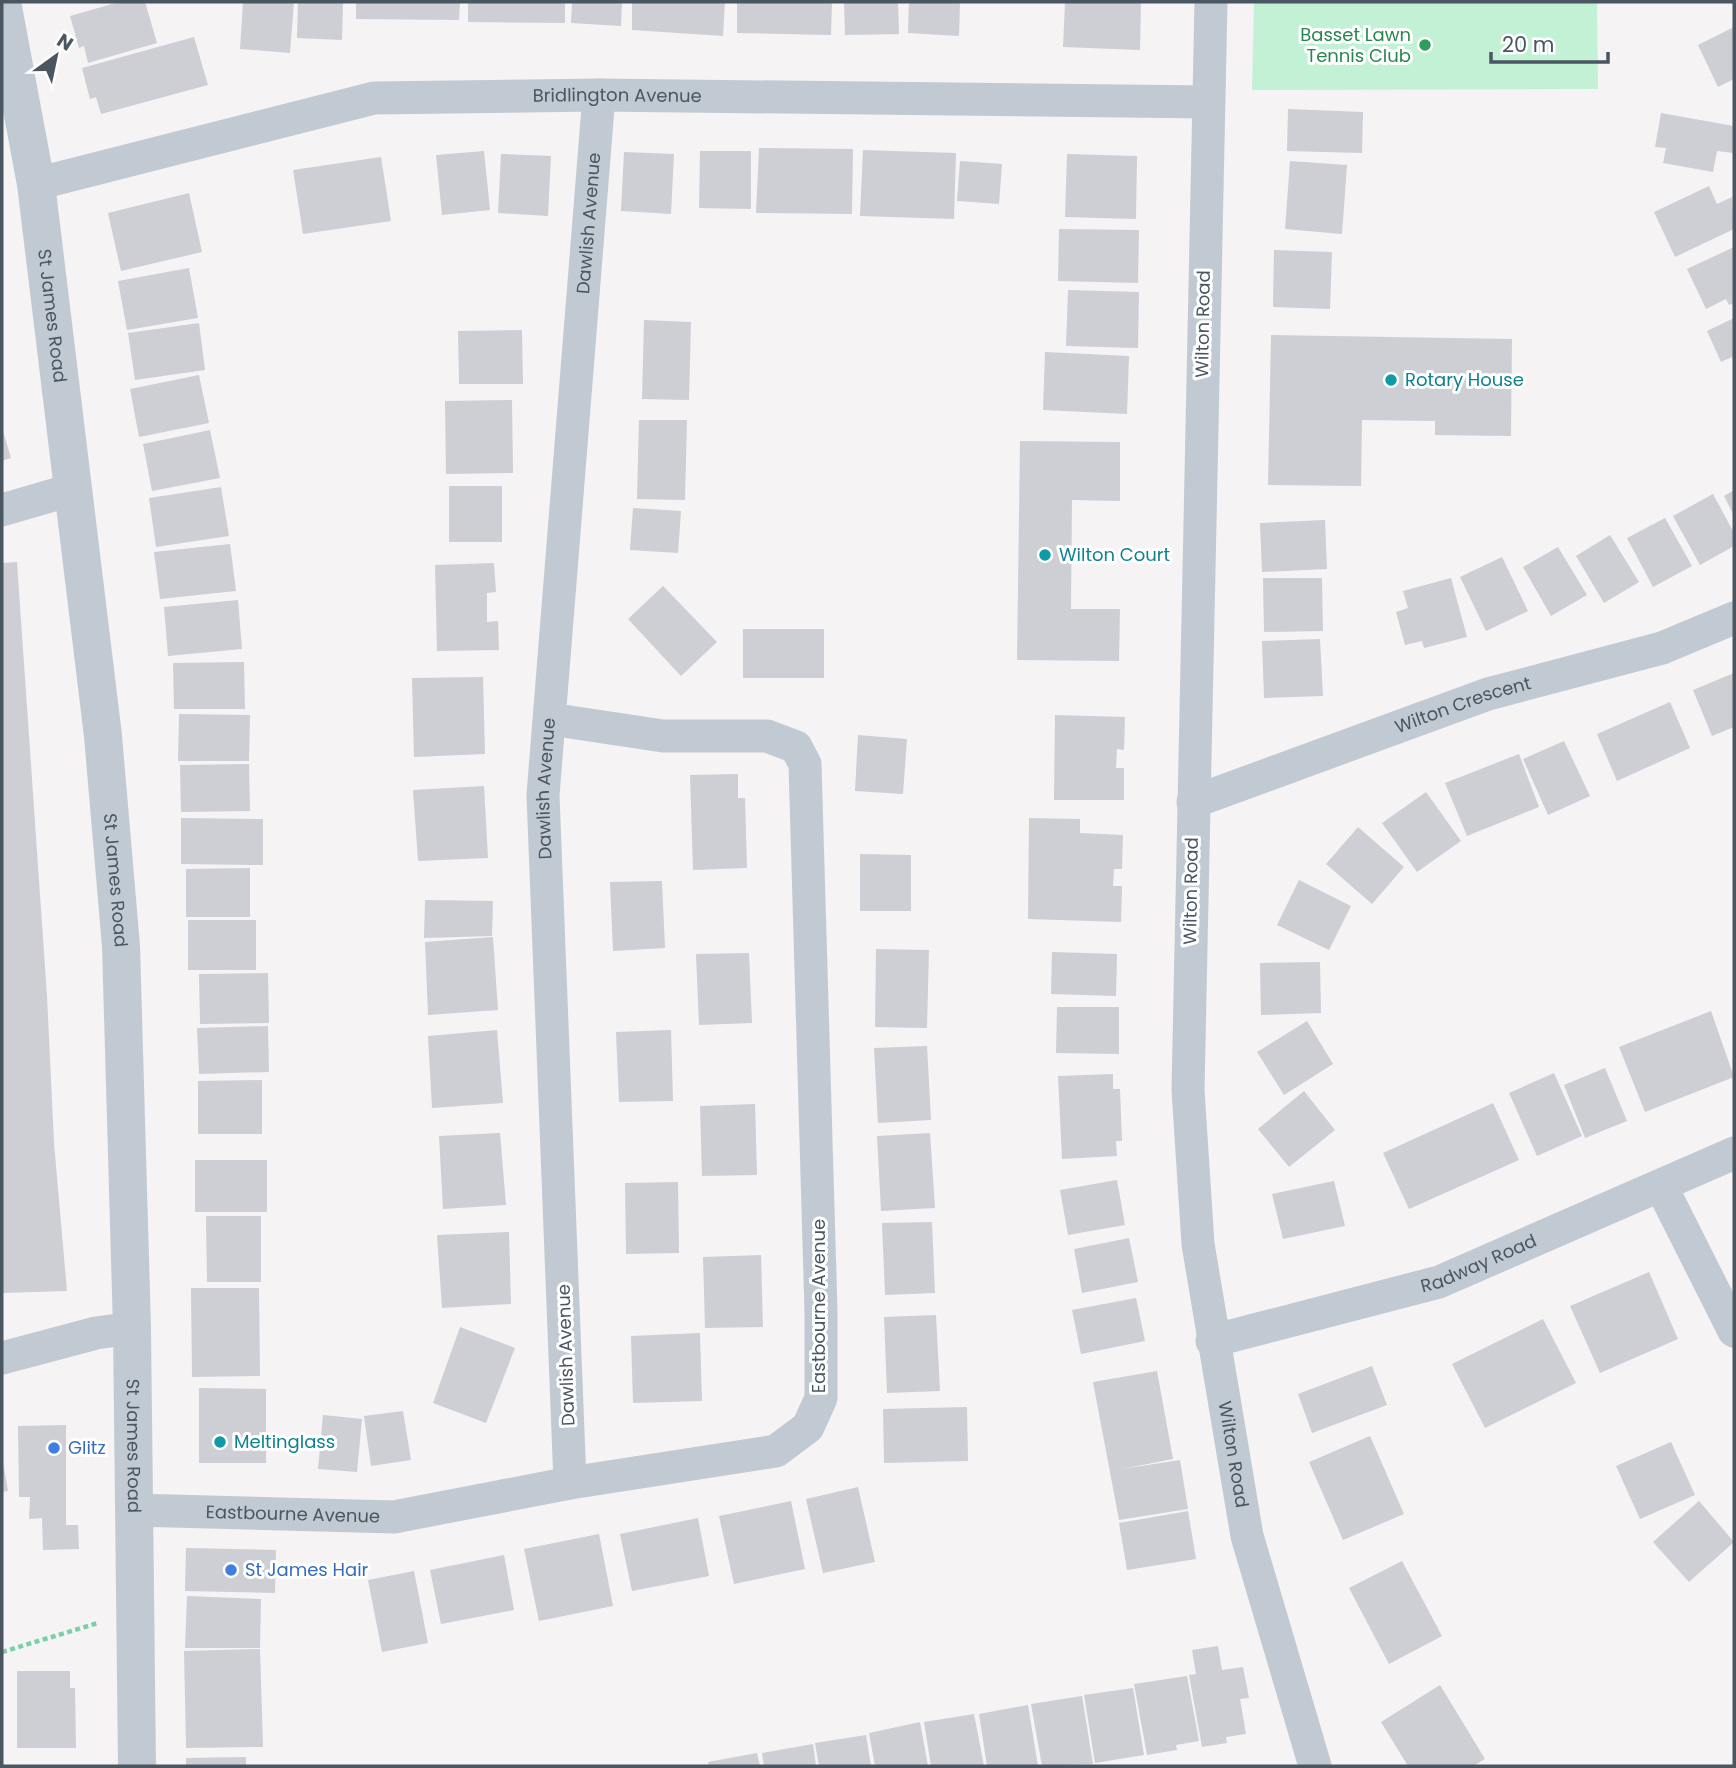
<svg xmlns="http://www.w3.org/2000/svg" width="1736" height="1768" font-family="Poppins,sans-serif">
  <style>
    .pitch { fill: #c3f1d5 }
    .building { fill: #cdcfd5 }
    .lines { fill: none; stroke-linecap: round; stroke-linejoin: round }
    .path { stroke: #7ad0a6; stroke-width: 4.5; stroke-dasharray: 5 3.5; stroke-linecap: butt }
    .minor { stroke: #c1cad2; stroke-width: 33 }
    .tertiary { stroke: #c1cad2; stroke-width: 38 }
    .leisure-dot { fill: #2e9e5b; stroke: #fff; stroke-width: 2.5 }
    .culture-dot { fill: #0f9aa8; stroke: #fff; stroke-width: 2.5 }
    .shop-dot { fill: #3f7fe0; stroke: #fff; stroke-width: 2.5 }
    .labels { text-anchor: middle; stroke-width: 6; stroke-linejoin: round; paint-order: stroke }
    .leisure-label { font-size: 18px; fill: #27864d; stroke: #fff; text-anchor: end }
    .street-label { font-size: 18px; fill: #4a5661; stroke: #fff }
    .culture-label { font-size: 18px; fill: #0d838f; stroke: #fff; text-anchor: start }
    .shop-label { font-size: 18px; fill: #366cbe; stroke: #fff; text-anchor: start }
  </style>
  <rect width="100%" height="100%" fill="#f5f3f3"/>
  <!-- pitch -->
  <polygon class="pitch" points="1254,2 1597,2 1598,89 1252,90"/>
  <!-- building -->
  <g class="building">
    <polygon points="119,2 145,2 157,43 88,63 84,46 79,48 70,16"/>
    <polygon points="243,2 294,2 290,53 240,49"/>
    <polygon points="298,2 343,2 342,40 297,38"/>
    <polygon points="356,2 460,2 459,20 356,19"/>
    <polygon points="468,2 565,2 565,23 468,22"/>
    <polygon points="572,2 622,2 621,26 571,23"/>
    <polygon points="632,2 725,2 723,36 632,30"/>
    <polygon points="737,2 832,2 831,35 737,33"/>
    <polygon points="844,2 898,2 899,34 845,35"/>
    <polygon points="909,2 960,2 959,36 908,33"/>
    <polygon points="1065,2 1141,2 1140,50 1063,47"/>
    <polygon points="1734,27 1734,79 1718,87 1698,45"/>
    <polygon points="194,37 208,85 101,114 96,97 90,99 82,68"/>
    <polygon points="1288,109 1363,112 1362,153 1287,151"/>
    <polygon points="1661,113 1734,126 1733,153 1717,151 1713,172 1663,163 1666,148 1655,147"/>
    <polygon points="759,148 853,149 852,214 756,213"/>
    <polygon points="863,150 956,153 954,219 860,216"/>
    <polygon points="484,151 490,210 442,215 436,155"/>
    <polygon points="700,151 751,151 751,209 699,208"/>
    <polygon points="624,152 674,154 671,214 621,211"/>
    <polygon points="501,154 551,156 548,216 498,213"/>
    <polygon points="1067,154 1137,156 1136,219 1065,217"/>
    <polygon points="381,157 391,221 303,234 293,170"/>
    <polygon points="960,161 1002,164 999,204 957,201"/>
    <polygon points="1290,161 1347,165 1342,234 1285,229"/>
    <polygon points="1709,186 1717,204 1732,197 1734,229 1675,257 1654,212"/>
    <polygon points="189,193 202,252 121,271 108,213"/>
    <polygon points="1059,229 1139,230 1138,283 1058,281"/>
    <polygon points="1734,247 1734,303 1729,305 1726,299 1706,309 1687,269"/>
    <polygon points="1274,250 1332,252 1330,309 1273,307"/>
    <polygon points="189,268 198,318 127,330 118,281"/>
    <polygon points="1068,290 1139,292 1138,348 1066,346"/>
    <polygon points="1734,318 1734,361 1732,357 1721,362 1707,331"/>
    <polygon points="644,320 691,322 689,400 642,399"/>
    <polygon points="199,323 205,370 135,380 128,333"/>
    <polygon points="522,330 523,384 459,384 458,331"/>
    <polygon points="1271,335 1512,339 1511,436 1435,435 1435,421 1362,420 1361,486 1268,485"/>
    <polygon points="1045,352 1129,356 1127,414 1043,410"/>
    <polygon points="199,375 209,423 139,437 130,389"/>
    <polygon points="512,400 513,473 446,474 445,401"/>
    <polygon points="639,420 687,420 685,500 637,499"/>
    <polygon points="2,428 11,458 2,461"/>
    <polygon points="210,430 220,478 152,491 143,444"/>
    <polygon points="1020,441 1120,442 1120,501 1072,500 1071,609 1120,609 1119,661 1017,660"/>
    <rect x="449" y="486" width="53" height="56"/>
    <polygon points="221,487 229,536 156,547 149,498"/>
    <polygon points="1734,490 1734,516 1724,496"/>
    <polygon points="1713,494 1734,533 1734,546 1700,565 1673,516"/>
    <polygon points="633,508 681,511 678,553 630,550"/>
    <polygon points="1665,518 1692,566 1653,587 1627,538"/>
    <polygon points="1325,520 1327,569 1262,572 1260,523"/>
    <polygon points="1610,535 1639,582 1604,603 1576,556"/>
    <polygon points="230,544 236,591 160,599 154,552"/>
    <polygon points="1558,547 1587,595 1551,616 1523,567"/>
    <polygon points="1502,557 1528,611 1486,631 1460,577"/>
    <polygon points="17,562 47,996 54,1143 67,1291 3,1293 2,563"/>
    <polygon points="494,563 496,592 487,593 487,622 498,621 499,650 437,651 435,565"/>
    <polygon points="1263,578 1322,578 1323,631 1264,632"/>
    <polygon points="1451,578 1467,637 1424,648 1422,641 1405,645 1396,612 1408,608 1403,591"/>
    <polygon points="663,586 717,642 681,676 628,619"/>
    <polygon points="238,600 242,649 168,656 164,607"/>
    <rect x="743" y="629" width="81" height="49"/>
    <polygon points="1320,639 1323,696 1264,698 1262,641"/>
    <polygon points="244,662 245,709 174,709 173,663"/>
    <polygon points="1734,673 1734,727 1712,736 1693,690"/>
    <polygon points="483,677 485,754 414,757 412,678"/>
    <polygon points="1670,702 1690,748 1617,781 1597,734"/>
    <polygon points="179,714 250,715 249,761 178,761"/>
    <polygon points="1055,715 1125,717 1124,750 1117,749 1116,768 1124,768 1124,800 1054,800"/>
    <polygon points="858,735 907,739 903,794 855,791"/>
    <polygon points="1564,741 1590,796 1548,815 1523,759"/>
    <polygon points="1519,754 1539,807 1467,836 1445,783"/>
    <polygon points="249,764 250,811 181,812 180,765"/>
    <polygon points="738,774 738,798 745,798 747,868 693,870 690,775"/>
    <polygon points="484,786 488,858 418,861 413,790"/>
    <polygon points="1426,792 1461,841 1417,872 1382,823"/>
    <polygon points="181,818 263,819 263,865 181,864"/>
    <polygon points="1029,818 1080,819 1080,833 1123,835 1122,869 1114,869 1113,886 1122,886 1121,922 1028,919"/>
    <polygon points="1358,827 1404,867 1372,904 1326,864"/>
    <polygon points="860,854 911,855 911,911 860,911"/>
    <polygon points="250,868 250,917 186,917 186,869"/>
    <polygon points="1299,880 1351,906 1329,950 1277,925"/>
    <polygon points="662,881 665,948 613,951 610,882"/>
    <polygon points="425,900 493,901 492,936 424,938"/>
    <rect x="188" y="920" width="68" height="50"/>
    <polygon points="493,937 498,1010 428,1015 425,942"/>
    <polygon points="876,949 929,950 927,1028 875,1027"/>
    <polygon points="1052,952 1117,954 1116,996 1051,994"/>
    <polygon points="749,953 752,1023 699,1025 696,954"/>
    <polygon points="1320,962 1321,1013 1261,1015 1260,963"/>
    <polygon points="268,973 269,1023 200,1024 199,974"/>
    <polygon points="1057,1007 1119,1007 1119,1054 1056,1053"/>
    <polygon points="1711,1011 1734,1077 1645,1112 1619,1047"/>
    <polygon points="1307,1021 1333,1064 1284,1095 1257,1052"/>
    <polygon points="268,1026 269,1072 199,1074 197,1028"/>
    <polygon points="497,1030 503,1103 432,1108 428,1036"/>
    <polygon points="671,1030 673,1101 619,1102 616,1032"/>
    <polygon points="927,1046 931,1120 878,1123 874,1048"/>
    <polygon points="1605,1068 1627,1121 1585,1138 1564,1085"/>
    <polygon points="1554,1073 1582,1136 1537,1156 1509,1093"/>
    <polygon points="1113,1074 1113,1089 1120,1089 1122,1141 1116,1141 1117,1156 1062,1159 1058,1076"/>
    <polygon points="262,1080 262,1134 198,1134 198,1081"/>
    <polygon points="1304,1091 1335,1130 1289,1167 1258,1129"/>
    <polygon points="1493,1103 1519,1160 1409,1209 1383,1153"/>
    <polygon points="755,1104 757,1175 702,1176 700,1106"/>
    <polygon points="500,1133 506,1205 443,1209 439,1136"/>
    <polygon points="930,1133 935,1208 881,1211 877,1136"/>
    <rect x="195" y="1160" width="72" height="52"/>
    <polygon points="1117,1180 1125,1225 1068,1235 1060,1190"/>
    <polygon points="1334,1181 1345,1226 1283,1239 1272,1194"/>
    <polygon points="678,1182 679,1253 626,1254 625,1183"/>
    <polygon points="206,1216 261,1216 261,1282 207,1282"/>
    <polygon points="932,1222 935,1293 885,1295 882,1223"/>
    <polygon points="509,1232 511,1304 442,1308 437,1235"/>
    <polygon points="1129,1238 1138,1282 1082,1293 1074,1249"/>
    <polygon points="761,1255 763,1327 705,1328 703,1257"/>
    <polygon points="1649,1272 1678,1339 1600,1373 1570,1306"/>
    <polygon points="191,1288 259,1288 260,1376 192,1377"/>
    <polygon points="1136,1298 1145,1341 1081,1354 1072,1310"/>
    <polygon points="936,1315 940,1391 887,1393 884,1317"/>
    <polygon points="1543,1319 1576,1383 1485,1428 1452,1364"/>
    <polygon points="460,1327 515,1348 486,1423 433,1403"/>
    <polygon points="700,1333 702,1401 633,1403 631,1336"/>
    <polygon points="1372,1366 1387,1405 1312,1433 1298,1394"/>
    <polygon points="1157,1371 1173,1459 1122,1469 1180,1460 1188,1509 1119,1520 1093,1382"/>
    <polygon points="199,1388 266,1389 266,1463 199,1463"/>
    <polygon points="967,1407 968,1461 884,1463 883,1409"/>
    <polygon points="403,1411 411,1460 371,1466 364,1416"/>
    <polygon points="323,1415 362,1419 357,1472 318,1469"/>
    <polygon points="66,1425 66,1525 78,1525 79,1549 43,1550 42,1518 29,1519 30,1497 19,1497 18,1426"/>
    <polygon points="1370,1436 1404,1514 1343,1540 1309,1462"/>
    <polygon points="1671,1442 1695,1495 1640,1519 1616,1466"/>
    <polygon points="2,1456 8,1491 2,1492"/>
    <polygon points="858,1487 875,1562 823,1573 806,1499"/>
    <polygon points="791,1501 805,1569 734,1584 719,1516"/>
    <polygon points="1699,1501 1734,1542 1689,1582 1653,1542"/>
    <polygon points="1188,1511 1196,1559 1127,1570 1119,1523"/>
    <polygon points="698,1518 709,1576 632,1591 620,1534"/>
    <polygon points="599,1534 613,1606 539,1621 524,1549"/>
    <polygon points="186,1548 276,1550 275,1593 185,1591"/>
    <polygon points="504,1555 514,1610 441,1624 430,1570"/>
    <polygon points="1402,1561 1442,1636 1389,1664 1349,1588"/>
    <polygon points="414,1571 428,1643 382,1652 368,1580"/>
    <polygon points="187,1596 261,1599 260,1648 185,1648"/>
    <polygon points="1218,1646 1222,1670 1243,1667 1249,1698 1240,1699 1246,1734 1226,1737 1227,1743 1202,1747 1189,1675 1196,1674 1192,1650"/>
    <polygon points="260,1649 263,1747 186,1748 184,1651"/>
    <polygon points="17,1671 70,1671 70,1688 75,1688 76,1748 17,1748"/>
    <polygon points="1187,1676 1199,1741 1176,1745 1177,1750 1147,1755 1134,1684"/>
    <polygon points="1440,1685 1485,1759 1473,1766 1408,1766 1381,1722"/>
    <polygon points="1133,1688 1144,1755 1095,1763 1084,1695"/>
    <polygon points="1082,1696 1093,1764 1042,1766 1031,1704"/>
    <polygon points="1028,1705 1038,1766 987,1766 979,1714"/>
    <polygon points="974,1714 984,1766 931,1766 924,1722"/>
    <polygon points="920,1722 928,1766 875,1766 869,1733"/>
    <polygon points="866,1735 871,1766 819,1766 815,1743"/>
    <polygon points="813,1744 816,1766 764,1766 762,1753"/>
    <polygon points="757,1753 760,1766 709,1766 708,1762"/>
    <polygon points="246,1757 246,1766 186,1766 186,1758"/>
  </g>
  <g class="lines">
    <!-- path -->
    <polyline class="path" points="2,1652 98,1623"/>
    <!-- minor -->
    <g class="minor">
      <path id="s1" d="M1211,2L1188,1090L1198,1244L1247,1536L1315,1766"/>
      <path id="s2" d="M36,184L374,98L599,95L1208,102"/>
      <polyline points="2,510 74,489"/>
      <path id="s3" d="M1193,802L1488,694L1662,648L1734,618"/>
      <polyline points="1661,1186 1734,1331"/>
      <path id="s4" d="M1212,1341L1439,1282L1734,1153"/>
      <polyline points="2,1358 96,1333 132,1328"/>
      <path id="s5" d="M570,1483L543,795L599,95"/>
      <path id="s6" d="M134,1510L394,1517L570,1483L776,1451L808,1427L821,1398V1311L805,764L796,747L767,736H663L550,719"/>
    </g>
    <!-- tertiary -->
    <path class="tertiary" id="s7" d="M2,2L36,184L103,736L121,946L132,1328L137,1766"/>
  </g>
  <!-- markers -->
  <circle class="leisure-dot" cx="1425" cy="45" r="7"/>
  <g class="culture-dot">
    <circle cx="1391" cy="380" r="7"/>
    <circle cx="1045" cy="555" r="7"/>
    <circle cx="220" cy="1442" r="7"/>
  </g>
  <g class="shop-dot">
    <circle cx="54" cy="1448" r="7"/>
    <circle cx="231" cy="1570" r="7"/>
  </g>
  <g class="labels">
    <!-- leisure labels -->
    <g class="leisure-label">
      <text x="1411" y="41">Basset Lawn<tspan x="1411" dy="21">Tennis Club</tspan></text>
    </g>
    <!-- street labels -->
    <g class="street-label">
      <text dy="6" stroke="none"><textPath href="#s2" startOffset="592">Bridlington Avenue</textPath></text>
      <text dy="6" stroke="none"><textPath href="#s5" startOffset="1262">Dawlish Avenue</textPath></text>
      <text dy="6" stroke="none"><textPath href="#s7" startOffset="318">St James Road</textPath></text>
      <text transform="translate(1203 324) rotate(-89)" y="6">Wilton Road</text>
      <text dy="6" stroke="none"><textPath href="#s3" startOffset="287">Wilton Crescent</textPath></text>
      <text dy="6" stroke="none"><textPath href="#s5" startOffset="695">Dawlish Avenue</textPath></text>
      <text dy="6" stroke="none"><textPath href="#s7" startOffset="886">St James Road</textPath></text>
      <text transform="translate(1191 891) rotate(-89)" y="6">Wilton Road</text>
      <text dy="6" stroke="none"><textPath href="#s4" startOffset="278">Radway Road</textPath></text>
      <text transform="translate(819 1306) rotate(-90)" y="6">Eastbourne Avenue</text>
      <text transform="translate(566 1355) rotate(-92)" y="6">Dawlish Avenue</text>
      <text dy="6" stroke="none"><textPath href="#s7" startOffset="1452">St James Road</textPath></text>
      <text dy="6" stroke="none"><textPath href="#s1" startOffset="1456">Wilton Road</textPath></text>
      <text dy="6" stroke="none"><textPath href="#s6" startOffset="159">Eastbourne Avenue</textPath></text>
    </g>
    <!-- culture labels -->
    <g class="culture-label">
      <text x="1405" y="386">Rotary House</text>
      <text x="1059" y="561">Wilton Court</text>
      <text x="234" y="1448">Meltinglass</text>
    </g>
    <!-- shop labels -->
    <g class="shop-label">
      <text x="68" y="1454">Glitz</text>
      <text x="245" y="1576">St James Hair</text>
    </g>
  </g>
  <!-- border -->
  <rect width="1736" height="1768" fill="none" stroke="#4a5661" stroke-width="7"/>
  <!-- north arrow -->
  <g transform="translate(56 56) rotate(33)" stroke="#ffffff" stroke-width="5" paint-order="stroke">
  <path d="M0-5L12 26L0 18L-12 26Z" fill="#4a5661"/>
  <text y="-10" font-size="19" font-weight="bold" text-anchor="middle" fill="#4a5661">N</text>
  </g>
  <!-- scale -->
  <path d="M1491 52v10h117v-10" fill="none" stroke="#4a5661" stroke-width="3.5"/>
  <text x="1502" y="52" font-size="21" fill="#4a5661" stroke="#ffffff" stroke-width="5" paint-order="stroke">20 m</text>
</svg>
